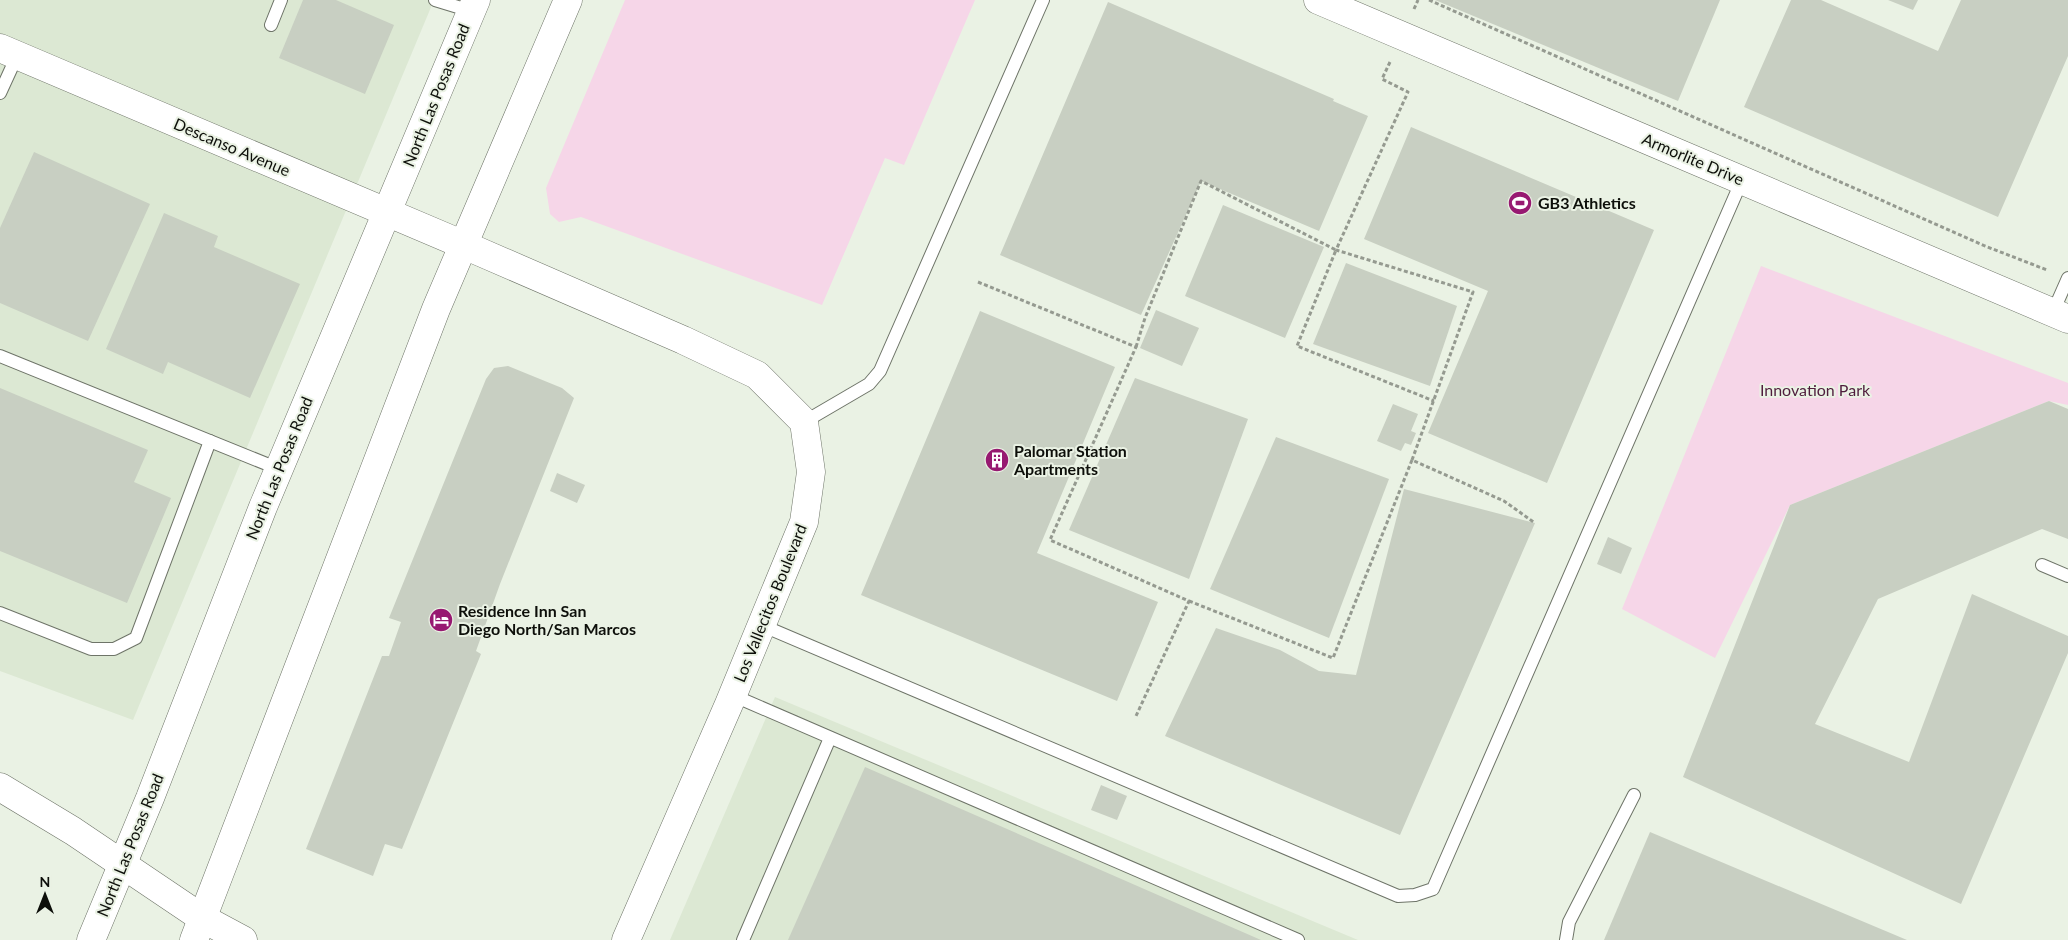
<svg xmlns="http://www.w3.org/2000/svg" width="2068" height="940" font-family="Lato,sans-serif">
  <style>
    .built { fill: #dce8d3 }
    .green { fill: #f6d6e8 }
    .building { fill: #c8cfc2 }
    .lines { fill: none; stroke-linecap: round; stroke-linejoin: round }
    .service-casing { stroke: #6e7468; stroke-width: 14 }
    .tertiary-casing { stroke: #6e7468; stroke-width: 29 }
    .secondary-casing { stroke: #6e7468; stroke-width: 29 }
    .motorway-casing { stroke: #6e7468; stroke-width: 29 }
    .path { stroke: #959a90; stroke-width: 3; stroke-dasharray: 4 2.5; stroke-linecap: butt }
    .service { stroke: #fff; stroke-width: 12 }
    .tertiary { stroke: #fff; stroke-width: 28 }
    .secondary { stroke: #fff; stroke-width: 28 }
    .motorway { stroke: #fff; stroke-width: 28 }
    .labels { text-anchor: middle; stroke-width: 4; stroke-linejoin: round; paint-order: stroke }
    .street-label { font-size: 16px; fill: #0d0f0a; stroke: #eaf2e4 }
    .poi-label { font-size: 16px; font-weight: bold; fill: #0d0f0a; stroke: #eaf2e4; text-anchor: start }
    .park-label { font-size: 16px; fill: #4f1d3d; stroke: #eaf2e4 }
  </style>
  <rect width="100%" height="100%" fill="#eaf2e4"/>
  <!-- built -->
  <g class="built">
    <polygon points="0,0 434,0 133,720 0,671"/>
    <polygon points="775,697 1358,940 670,940"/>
  </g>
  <!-- green -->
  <g class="green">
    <polygon points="625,0 975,0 904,165 885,158 822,305 581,217 559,222 550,214 546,188"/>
    <polygon points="1761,266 2068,383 2068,405 2049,401 1790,505 1715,658 1622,609"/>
  </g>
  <!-- building -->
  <g class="building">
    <polygon points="303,0 336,0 394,25 365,94 279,58"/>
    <polygon points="1435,0 1720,0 1678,101"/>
    <polygon points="1791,0 1821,0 1938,51 1961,0 2068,0 2068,56 1998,217 1744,107"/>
    <polygon points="1888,0 1918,0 1913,10"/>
    <polygon points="1108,2 1334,99 1333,101 1368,116 1319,231 1201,181 1141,315 1000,255"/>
    <polygon points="1411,127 1654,230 1547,483 1428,433 1488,291 1364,239"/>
    <polygon points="34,152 150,204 88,341 0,303 0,228"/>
    <polygon points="1223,205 1324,247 1285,338 1185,296"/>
    <polygon points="164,213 218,236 214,247 300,284 250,398 168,362 163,374 106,349"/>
    <polygon points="1346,263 1457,306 1430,386 1313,344"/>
    <polygon points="1156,310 1199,328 1182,366 1140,348"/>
    <polygon points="980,311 1115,367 1037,553 1158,602 1117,701 861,595"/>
    <polygon points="508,366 562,388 574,398 500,584 476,651 481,654 402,849 385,844 373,876 306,849 382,656 389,656 401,622 389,618 486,379 494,368"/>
    <polygon points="1135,378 1248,419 1189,579 1069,530"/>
    <polygon points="0,388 148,450 134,482 171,498 127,603 0,551"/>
    <polygon points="2049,401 2068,409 2068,539 2042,529 1878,599 1815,724 1909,762 1972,594 2068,636 2068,653 1961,904 1683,777 1790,505"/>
    <polygon points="1393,404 1418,414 1411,431 1416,433 1411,445 1405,443 1401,451 1377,441"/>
    <polygon points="1276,437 1389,479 1329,638 1210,589"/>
    <polygon points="557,473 585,485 577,503 550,491"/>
    <polygon points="1404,489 1535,523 1400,835 1165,736 1216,628 1280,650 1319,671 1356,675"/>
    <polygon points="1608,537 1632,548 1621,574 1597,564"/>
    <polygon points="865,767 1261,940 788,940"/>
    <polygon points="1101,785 1127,796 1117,820 1091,810"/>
    <polygon points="1650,832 1907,940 1604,940"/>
  </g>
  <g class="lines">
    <!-- service casing -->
    <g class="service-casing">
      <g id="service">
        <polyline points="435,0 471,11"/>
        <polyline points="271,25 281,0"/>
        <polyline points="0,93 17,56"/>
        <polyline points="2053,312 2068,278"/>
        <polyline points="0,356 279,469"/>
        <polyline points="804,422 869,384 880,371 1043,0"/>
        <polyline points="2042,565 2068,576"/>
        <polyline points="0,613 91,649 114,649 136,638 210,441"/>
        <polyline points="761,625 1398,896 1415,895 1433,889 1742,180"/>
        <polyline points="732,695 1298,940"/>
        <polyline points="743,940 830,738"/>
        <polyline points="1566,940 1569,922 1634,795"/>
      </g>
    </g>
    <!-- tertiary casing -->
    <g class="tertiary-casing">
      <g id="tertiary">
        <polyline points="1318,0 2068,319"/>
        <polyline points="0,48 464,245 683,340 757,375 804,422 811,472 804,522 729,704 626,940"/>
      </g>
    </g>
    <!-- secondary casing -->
    <g class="secondary-casing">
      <g id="secondary">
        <polyline points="91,940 150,798 263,507 476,0"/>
        <polyline points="194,940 436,309 568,0"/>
      </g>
    </g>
    <!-- motorway casing -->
    <g class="motorway-casing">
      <polyline id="motorway" points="0,787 73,831 202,918 243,940"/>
    </g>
    <!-- path -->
    <g class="path">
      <polyline points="1429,0 1985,246 2047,270"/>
      <polyline points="1414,9 1418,0"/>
      <polyline points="1390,62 1382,79 1408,92 1336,250 1473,292 1412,460"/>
      <polyline points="978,282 1136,347 1050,540 1189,601 1136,716"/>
      <polyline points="1136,347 1145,318 1201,181 1336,250 1297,346 1434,401"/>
      <polyline points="1189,601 1333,658 1412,460 1504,501 1535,523"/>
    </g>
    <!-- service -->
    <use href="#service" class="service"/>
    <!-- tertiary -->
    <use href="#tertiary" class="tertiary"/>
    <!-- secondary -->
    <use href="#secondary" class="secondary"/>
    <!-- motorway -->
    <use href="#motorway" class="motorway"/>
  </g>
  <!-- icons -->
  <defs>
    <g id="stadium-disc" transform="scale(1.25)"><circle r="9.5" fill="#971971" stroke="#eaf2e4"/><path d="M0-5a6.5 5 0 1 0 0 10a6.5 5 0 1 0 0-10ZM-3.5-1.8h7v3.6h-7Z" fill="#fff"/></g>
    <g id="building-disc" transform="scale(1.25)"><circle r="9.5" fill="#971971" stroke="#eaf2e4"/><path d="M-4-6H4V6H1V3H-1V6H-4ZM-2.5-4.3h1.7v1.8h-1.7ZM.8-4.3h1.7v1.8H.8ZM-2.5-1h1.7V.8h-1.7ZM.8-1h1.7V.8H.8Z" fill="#fff"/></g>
    <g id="hotel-disc" transform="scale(1.25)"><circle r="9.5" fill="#971971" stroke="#eaf2e4"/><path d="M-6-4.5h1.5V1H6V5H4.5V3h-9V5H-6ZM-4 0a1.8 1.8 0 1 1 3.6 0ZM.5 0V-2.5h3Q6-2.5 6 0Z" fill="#fff"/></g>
  </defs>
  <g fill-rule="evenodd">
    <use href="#stadium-disc" x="1520" y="203"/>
    <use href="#building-disc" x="997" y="460"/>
    <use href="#hotel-disc" x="441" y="620"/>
  </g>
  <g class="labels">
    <!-- street labels -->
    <g class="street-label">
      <text transform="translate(436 95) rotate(-68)" y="6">North Las Posas Road</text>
      <text transform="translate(232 147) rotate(23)" y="6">Descanso Avenue</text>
      <text transform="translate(1693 159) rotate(23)" y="6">Armorlite Drive</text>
      <text transform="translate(279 468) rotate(-68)" y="6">North Las Posas Road</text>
      <text transform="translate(770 603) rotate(-68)" y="6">Los Vallecitos Boulevard</text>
      <text transform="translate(130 845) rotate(-68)" y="6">North Las Posas Road</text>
    </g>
    <!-- poi labels -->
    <g class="poi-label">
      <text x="1538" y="209">GB3 Athletics</text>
      <text x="1014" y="457">Palomar Station<tspan x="1014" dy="18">Apartments</tspan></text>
      <text x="458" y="617">Residence Inn San<tspan x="458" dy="18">Diego North/San Marcos</tspan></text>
    </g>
    <!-- park labels -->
    <g class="park-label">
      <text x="1815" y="396">Innovation Park</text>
    </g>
  </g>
  <!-- north arrow -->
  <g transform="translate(45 895)" stroke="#eaf2e4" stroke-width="4" paint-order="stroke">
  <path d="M0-4L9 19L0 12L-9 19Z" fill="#0d0f0a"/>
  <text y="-8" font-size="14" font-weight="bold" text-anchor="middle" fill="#0d0f0a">N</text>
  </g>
</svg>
